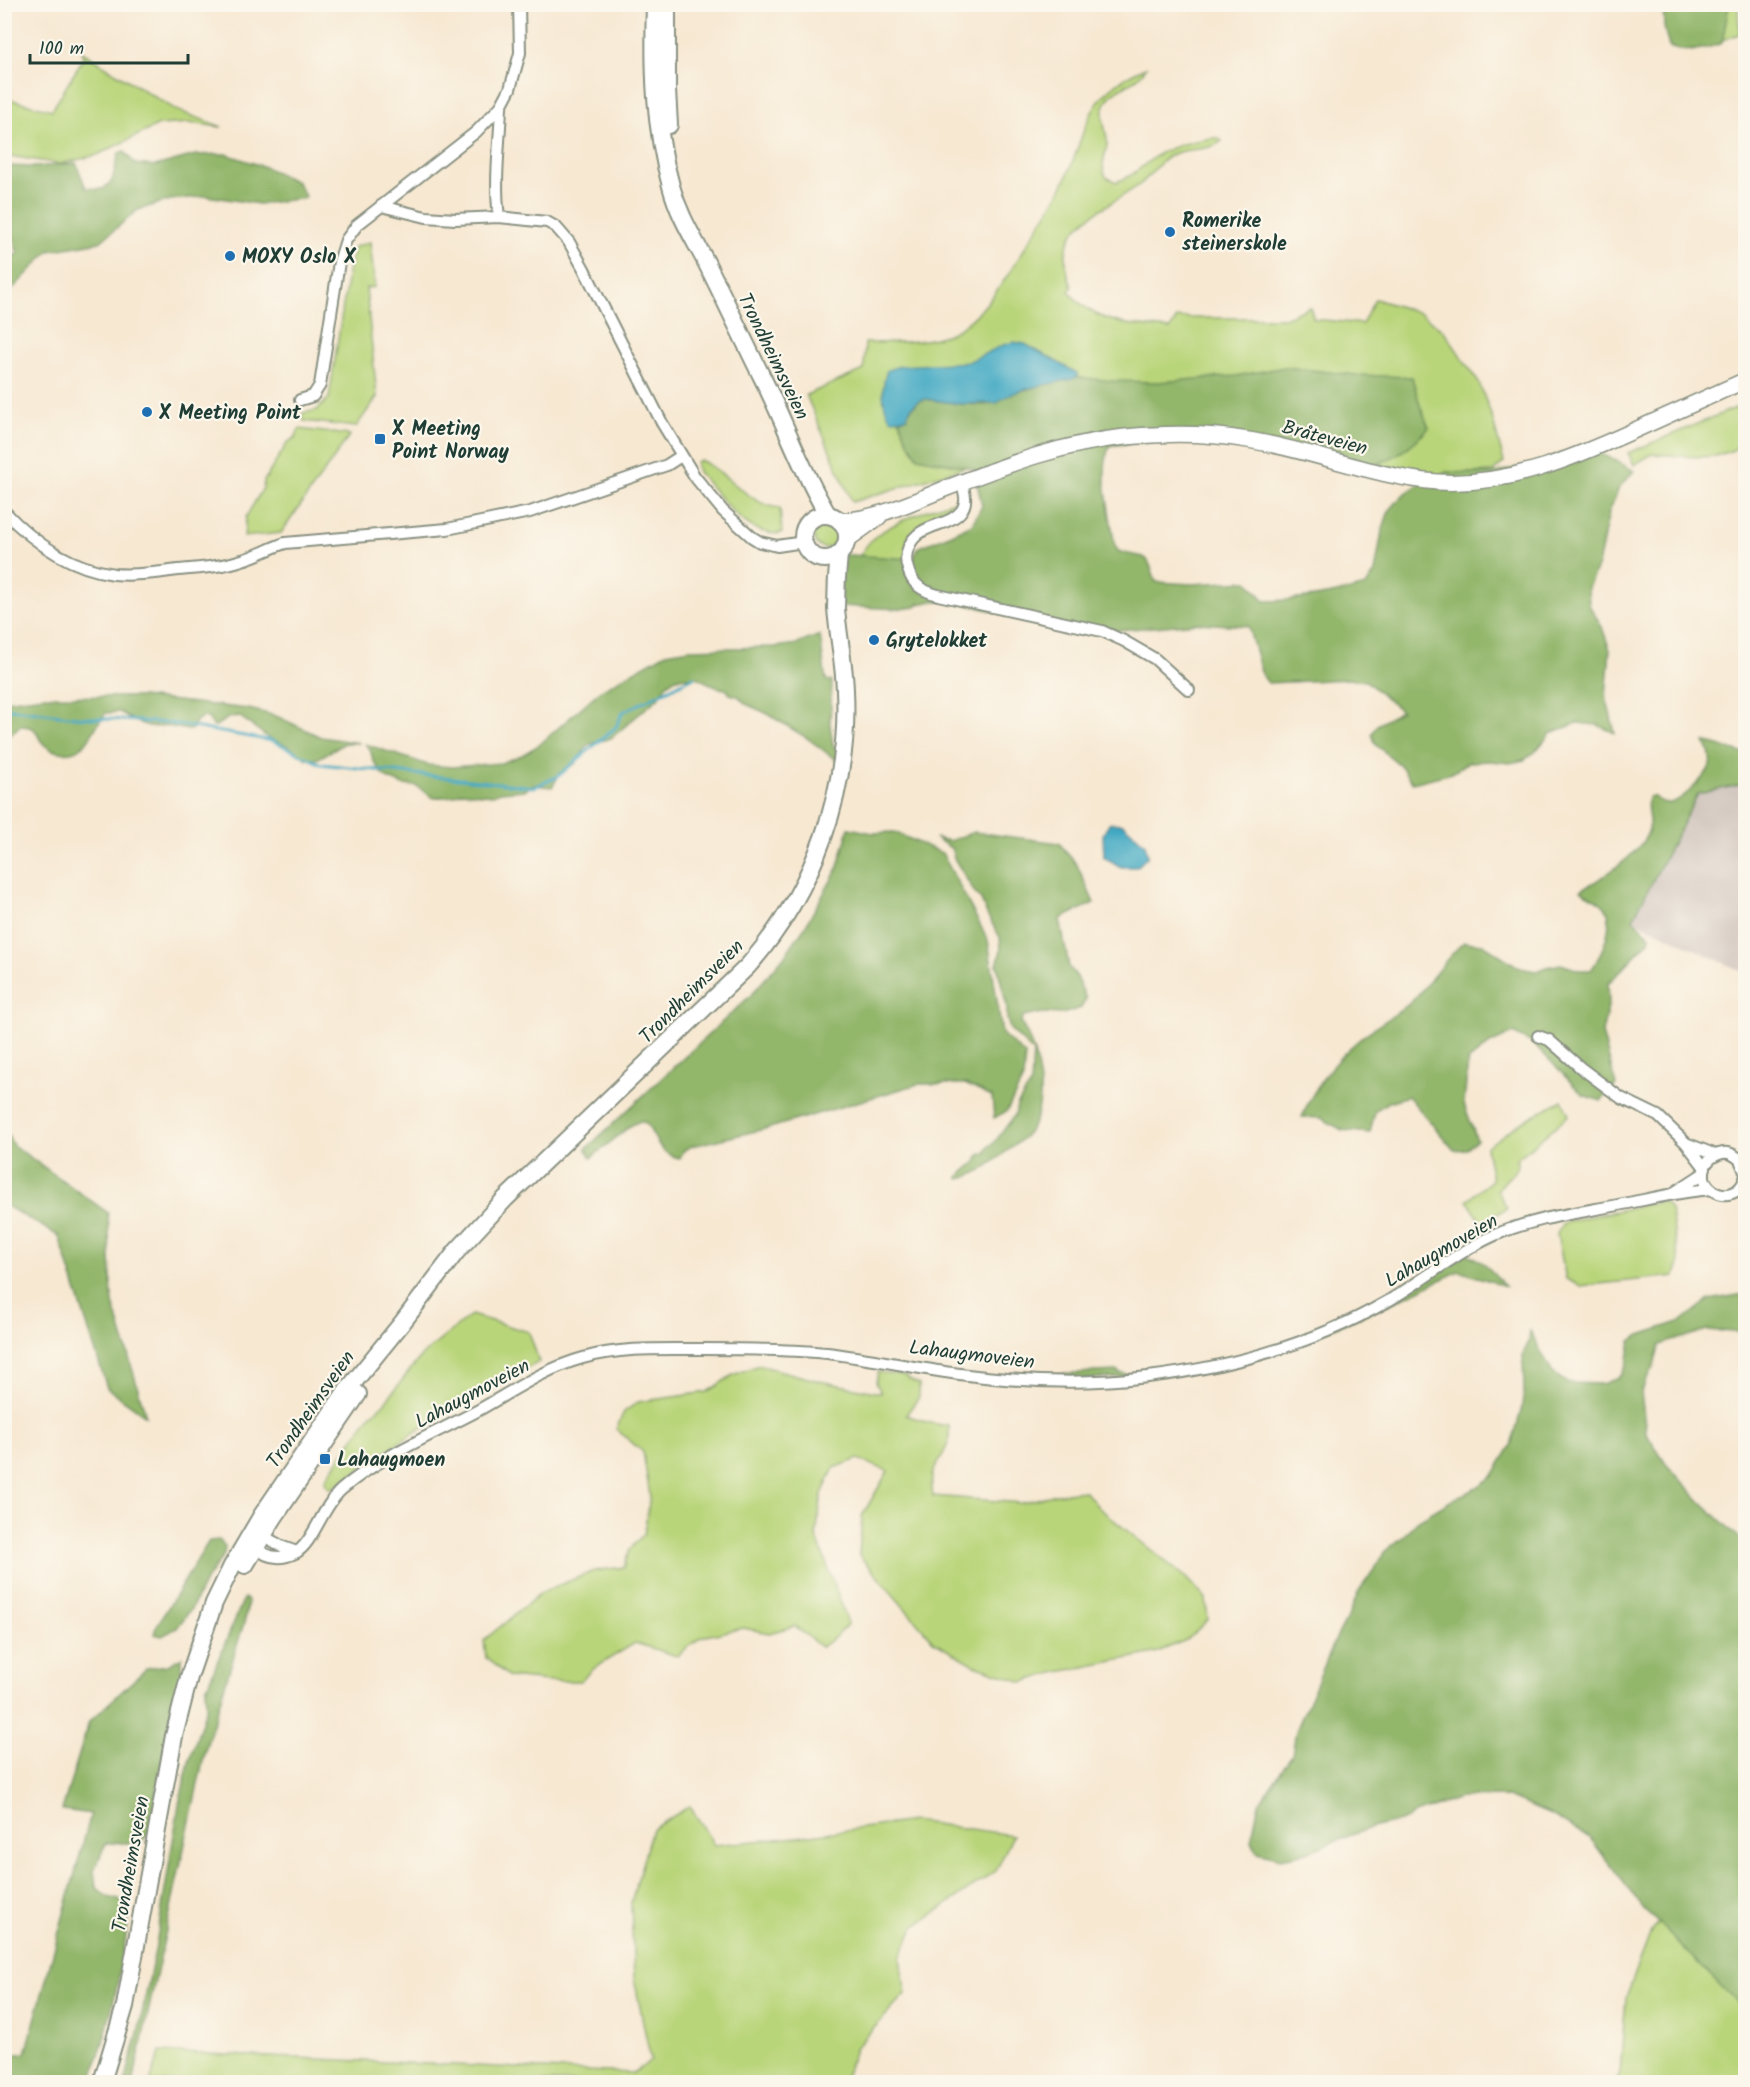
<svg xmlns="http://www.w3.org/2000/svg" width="1750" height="2087" font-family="Kalam,sans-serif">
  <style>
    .industrial { fill: #cec1ba }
    .green { fill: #b9d57a; stroke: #6c8957; stroke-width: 1.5 }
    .forest { fill: #92b66a; stroke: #587a4f; stroke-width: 1.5 }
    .water { fill: #43a9c3; stroke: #31737c; stroke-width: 1.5 }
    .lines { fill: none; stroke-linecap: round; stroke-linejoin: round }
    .stream { stroke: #43a9c3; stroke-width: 3 }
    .street-casing { stroke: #8b9283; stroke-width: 14 }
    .secondary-casing { stroke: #8b9283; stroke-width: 18 }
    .primary-casing { stroke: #8b9283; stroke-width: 20 }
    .street { stroke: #fff; stroke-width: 10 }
    .secondary { stroke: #fff; stroke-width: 15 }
    .primary { stroke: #fff; stroke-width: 16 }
    .poi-dot { fill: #1f6fb2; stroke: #fbf7ec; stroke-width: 2 }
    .labels { text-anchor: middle; stroke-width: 4.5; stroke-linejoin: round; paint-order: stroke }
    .poi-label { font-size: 20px; font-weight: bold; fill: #1f3d34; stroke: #fbf7ec; text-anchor: start }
    .street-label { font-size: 20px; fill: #1f3d34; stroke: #fbf7ec }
  </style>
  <rect width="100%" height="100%" fill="#fbf7ec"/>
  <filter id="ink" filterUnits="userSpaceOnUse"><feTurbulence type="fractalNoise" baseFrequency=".0167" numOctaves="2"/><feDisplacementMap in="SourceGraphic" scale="12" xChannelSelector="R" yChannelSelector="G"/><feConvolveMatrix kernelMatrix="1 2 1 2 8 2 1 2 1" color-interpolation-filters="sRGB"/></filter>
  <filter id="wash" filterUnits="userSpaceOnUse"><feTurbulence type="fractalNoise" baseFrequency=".008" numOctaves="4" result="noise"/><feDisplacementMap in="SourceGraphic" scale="24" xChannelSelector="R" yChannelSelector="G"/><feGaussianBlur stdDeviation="1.35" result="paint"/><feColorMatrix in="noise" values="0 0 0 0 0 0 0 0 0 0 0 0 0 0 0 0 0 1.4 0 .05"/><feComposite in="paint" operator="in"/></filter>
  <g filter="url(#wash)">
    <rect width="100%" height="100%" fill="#f7e8d2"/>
    <!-- industrial -->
    <polygon class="industrial" points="1745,784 1745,973 1633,920 1698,794"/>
    <!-- green -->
    <g class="green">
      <polygon points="1661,5 1738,5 1739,34 1692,51"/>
      <polygon points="82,52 176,110 222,127 189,123 159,125 97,155 60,164 16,157 5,158 4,98 52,110 83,59"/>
      <path d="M1146,67C1135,89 1106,85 1103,113C1102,123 1108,135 1107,145C1105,157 1100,166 1106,177L1116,182C1132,177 1140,168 1153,158C1169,146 1192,141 1212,138H1218L1222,141C1209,152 1188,147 1173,154C1158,161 1152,176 1139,185C1100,214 1047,225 1072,287L1069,292C1097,325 1130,325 1170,329L1177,318H1284L1310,307L1314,319L1362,324L1375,299L1420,313L1444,331L1479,383L1492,417L1504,462L1493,472L1434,475L1356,460L1250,431L995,458L852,502L806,395L864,370L865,343C893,342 925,344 951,333C986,318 1017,260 1037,228C1045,215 1054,203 1061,189C1089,134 1079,96 1146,67Z"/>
      <polygon points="370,242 375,287 366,288 377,397 356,427 304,421 302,413 317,410 329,398 349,267 354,247"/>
      <polygon points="1745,404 1745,442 1733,450 1716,456 1698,457 1652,454 1634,465 1628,453"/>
      <polygon points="299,429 350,435 281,533 244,537 246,517 263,488 264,481 288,442 295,438"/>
      <path d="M700,460C728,472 748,505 780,508L782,533C745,539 720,495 698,472L696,467V462Z"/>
      <path d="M958,500L957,507L950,514L920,528L903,564L856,562C861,553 867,543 876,536C894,522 935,506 958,500Z"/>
      <circle cx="825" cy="537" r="11"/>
      <polygon points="1562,1100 1569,1115 1516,1160 1518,1167 1497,1190 1507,1208 1482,1223 1467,1200 1492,1180 1486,1147 1523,1121"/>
      <polygon points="1662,1201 1668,1206 1671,1212 1679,1264 1675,1276 1580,1286 1566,1279 1557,1234 1562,1225 1569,1221"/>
      <polygon points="471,1315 529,1332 539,1362 423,1427 330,1489 325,1482 331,1471 368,1418 385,1402 422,1355"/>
      <path d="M759,1365L819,1381L881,1393L876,1382L878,1372L903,1375L919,1385V1397L906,1415L930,1423L949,1426C949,1432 950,1440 947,1446C937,1470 928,1466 933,1496L1022,1503L1056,1494L1085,1491L1099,1508L1186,1578L1206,1599L1208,1620L1186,1640L1155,1653L1053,1673L1023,1682L975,1665L933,1641L859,1555L862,1516L888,1471L858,1459L834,1468L822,1494L816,1535L848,1623L838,1635L821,1647L795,1626L769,1633L743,1628L701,1637L677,1656L635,1643L597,1666L580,1681H548L509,1677L486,1658L484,1640L542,1592L594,1571L624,1567L630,1549L644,1534L650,1496L643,1452L616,1429L624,1412L638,1402L707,1392L733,1375Z"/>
      <polygon points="690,1806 714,1845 797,1837 913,1821 1013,1835 996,1871 914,1927 900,1958 906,1994 856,2047 843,2082 150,2082 160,2052 633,2073 651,2061 634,1978 631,1903 652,1829"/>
      <polygon points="1686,1896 1745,1896 1745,2082 1616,2082 1620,2074 1626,1998 1652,1929"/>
    </g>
    <!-- forest -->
    <g class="forest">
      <path d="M1663,5H1729L1722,43C1705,49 1687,54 1669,47L1664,27Z"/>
      <polygon points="124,151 135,164 155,166 195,155 226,154 265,167 297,182 306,198 259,204 207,196 170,200 138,210 100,242 49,251 5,297 5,259 18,254 9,227 5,224 5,166 36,167 76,163 86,188 103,189 112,181 119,153"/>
      <path d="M1285,367L1356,375L1412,377L1420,405L1429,428C1411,447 1398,456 1373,466L1248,438L1110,444C1098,474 1111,512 1114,543L1118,551C1147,561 1145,547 1156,582L1191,584L1248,581L1265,601C1299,601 1333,595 1366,586L1375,572L1382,531L1389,511L1403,495L1421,483L1446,472L1492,474L1539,462L1582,446L1615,460L1634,471L1619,488L1609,512L1598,565L1588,587L1589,605L1602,627L1610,650L1606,697L1615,733L1597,725L1578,723L1551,733L1535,752L1524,760L1510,763L1490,761L1469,762L1452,773L1413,783L1400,765L1376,745L1372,734L1377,725L1401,711L1366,681L1350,679L1268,683L1262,675L1248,626L1198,623L1086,633L951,601H933L918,604L916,607L900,609L839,606L835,554L914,559L917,548L952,534L972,524L982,506L974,469L918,457L907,440L899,419L906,418L911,409L919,401L926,399L961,404L986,405L1016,392L1075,377L1113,381L1157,382L1236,376Z"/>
      <polygon points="820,635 825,675 827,681 832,681 830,724 833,745 845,762 839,762 807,738 766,713 746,704 738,696 730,694 726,689 719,688 696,677 676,678 667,684 658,698 611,738 588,745 575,764 561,772 552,787 533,785 525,790 500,792 493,795 462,792 453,796 434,798 416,786 403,785 387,778 381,773 373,760 370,749 365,744 428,765 452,767 501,763 522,755 539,745 601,690 666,653 690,649 775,647 797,644"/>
      <path d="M44,696L142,697L249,709L276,716L321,737L360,743H345L317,759H307L288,746L270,739L239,716L228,718L214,727L208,718L203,717L197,720L192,729L188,730L167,726L151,727L134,721L120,712L106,713C97,722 93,736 84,745C72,757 51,754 41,741C38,737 37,732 34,729C29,726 25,726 20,726L5,740V701Z"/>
      <path d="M1705,742L1745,754V784L1698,794L1633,919L1650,936L1649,941L1608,984L1609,1002L1602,1033L1616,1085L1601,1101L1583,1095L1534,1044L1513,1033L1490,1044L1468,1061L1464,1104L1477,1140L1467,1149L1454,1150L1408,1096L1388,1102L1375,1111L1370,1133L1342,1130L1321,1118L1302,1117C1314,1087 1335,1059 1360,1039C1376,1025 1396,1016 1412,1001C1431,982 1444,959 1464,942L1483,944L1520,968L1536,971L1546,967L1561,964L1579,970H1591C1601,956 1616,923 1605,907C1600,900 1587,896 1581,890C1602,878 1643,853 1649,829C1651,819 1644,806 1649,797L1652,796C1658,799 1662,804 1669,803C1680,803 1708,775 1710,765C1712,757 1708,749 1705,742Z"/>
      <path d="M849,828L873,833L894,832L942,853L988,940L1002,1034L1025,1055L1023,1079L1007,1111L994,1118L992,1097L965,1084H918L773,1127L692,1146L684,1150L680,1158C659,1155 656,1138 646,1123L640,1121L630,1126L591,1158L586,1149L751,995L783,958L804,928L837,870Z"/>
      <path d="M974,832L1059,843L1077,865L1094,903L1060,919L1069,967L1077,977L1086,999L1081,1008L1062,1014L1043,1013L1023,1017L1021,1022C1038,1052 1052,1107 1025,1136C1019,1143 1010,1148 1003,1154C989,1165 978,1175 959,1179L958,1177L976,1162L978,1156L983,1153L985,1155L988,1147L994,1143L1015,1115L1017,1105L1031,1084L1033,1052L1010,1029L1007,1019V1007L997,965L1001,950L1000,937L987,915L981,900L975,893L955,860L951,848L935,838L949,841Z"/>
      <polygon points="4,1128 13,1145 108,1213 112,1299 146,1416 107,1388 59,1236 5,1205"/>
      <polygon points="1463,1251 1485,1264 1505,1286 1459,1271 1396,1301 1302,1342 1175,1374 1035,1382 1034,1375 1118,1371 1118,1373 1138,1375 1178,1371 1281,1345 1357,1307 1412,1285"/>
      <polygon points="1745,1294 1745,1333 1707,1330 1660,1345 1653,1368 1641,1392 1646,1433 1666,1464 1701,1502 1745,1543 1745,2010 1643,1908 1590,1838 1553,1816 1508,1797 1460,1798 1415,1814 1408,1819 1364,1830 1319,1848 1297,1855 1281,1858 1258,1852 1251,1841 1259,1803 1292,1755 1296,1731 1337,1636 1347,1619 1359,1591 1380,1561 1384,1552 1405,1535 1417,1521 1459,1496 1471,1491 1492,1477 1511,1446 1521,1411 1524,1392 1523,1354 1529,1341 1530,1331 1552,1372 1567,1383 1603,1384 1621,1376 1627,1365 1631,1341 1640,1335 1682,1321 1709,1300"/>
      <polygon points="219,1540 225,1546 224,1555 206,1580 191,1609 177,1628 162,1636 154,1634 156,1627 209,1541"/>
      <polygon points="244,1598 248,1600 246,1616 206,1747 133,2082 125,2082 138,2033 155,1951 179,1804 189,1762 206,1709 206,1689"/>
      <path d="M182,1657V1670L166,1737L150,1831L140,1843H106L94,1870L96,1887L108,1897L130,1903C124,1966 110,2022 91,2082H5L4,2056L26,2053L91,1814L62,1810L89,1722L147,1668L168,1665Z"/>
    </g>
    <!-- water -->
    <g class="water">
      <path d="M1014,342L1025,344L1077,373V376L1073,379C1051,384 1013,388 997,403L961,404L926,399L918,401L911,408L906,418L891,419C881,405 882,386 887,370L900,366L968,362L1003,345Z"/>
      <polygon points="1109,823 1123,824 1145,844 1148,856 1137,867 1121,867 1104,857 1103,835"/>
    </g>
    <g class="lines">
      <!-- stream -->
      <polyline class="stream" points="4,708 76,717 170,723 273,741 321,764 534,787 557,777 616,727 623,712 694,677"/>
    </g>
  </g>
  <g filter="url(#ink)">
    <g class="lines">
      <!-- street casing -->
      <g class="street-casing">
        <g id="street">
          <polyline points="381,206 426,217 455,219 499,217 547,222 556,227 569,242 584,269 662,423 695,477 723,511 752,537 760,542 777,546 804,542"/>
          <path d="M499,217C494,180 500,143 501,106"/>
          <polyline points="300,400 313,396 320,385 339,262 346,240 357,225 476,132 501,106 510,89 520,53 519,4"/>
          <path d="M962,483C964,492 968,501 962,510C949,528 920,522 909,546C906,553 905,561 908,569C912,585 923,591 938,595L1102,631L1124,641L1155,659L1189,690"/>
          <path d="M4,511C34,543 70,568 114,574C135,576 157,573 178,570C200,568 221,567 242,560C257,556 270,548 285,543L447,529L530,512L667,465L681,456"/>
          <polyline points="1538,1036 1549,1040 1581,1068 1621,1098 1658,1116 1686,1143 1705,1168"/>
          <polyline points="1688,1144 1716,1155"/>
          <path d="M1746,1174L1740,1160C1734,1154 1727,1151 1719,1154C1713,1156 1708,1160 1705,1166C1696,1194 1739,1208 1746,1175"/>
          <polyline points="1675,1192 1704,1173"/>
          <polyline points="260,1534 283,1547 297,1552"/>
          <path d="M253,1545C265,1557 279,1561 295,1553C313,1544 322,1507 341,1490C380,1456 432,1435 477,1411C511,1392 546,1368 583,1358C622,1347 661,1349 701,1349C743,1349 785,1349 827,1353C869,1358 910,1367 952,1373C1016,1382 1084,1385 1148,1377C1231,1367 1316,1343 1388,1301C1424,1280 1457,1252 1495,1235C1534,1218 1577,1213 1618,1205C1650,1199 1677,1192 1711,1189"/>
        </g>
      </g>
      <!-- secondary casing -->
      <g class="secondary-casing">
        <g id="secondary">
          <path d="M839,521C879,519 916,500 952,486C1008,464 1065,443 1125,437C1166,433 1208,433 1248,440C1313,450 1372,477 1438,482C1508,486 1571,459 1633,431C1671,414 1708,397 1746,380"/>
          <polyline points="847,540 879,517"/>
        </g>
      </g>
      <!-- primary casing -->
      <g class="primary-casing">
        <g id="primary">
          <path d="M655,4C653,66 654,126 671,186C679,216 693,237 707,264C726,302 744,341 763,379C786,425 802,472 828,515"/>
          <polyline points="667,4 667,90 669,125"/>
          <circle cx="825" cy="537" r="22"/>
          <polyline points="245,1565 273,1519 358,1394"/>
          <path d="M102,2082L125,2006L174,1736L189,1677L214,1603L232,1566L262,1515L345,1393L402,1323L456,1252L505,1199L748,966C814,891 850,790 845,690C844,662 838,635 836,608C836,590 837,572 839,554"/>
        </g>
      </g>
      <!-- street -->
      <use href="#street" class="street"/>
      <!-- secondary -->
      <use href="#secondary" class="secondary"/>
      <!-- primary -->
      <use href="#primary" class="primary"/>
    </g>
  </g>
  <!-- markers -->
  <g class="poi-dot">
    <circle cx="1170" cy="232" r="6"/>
    <circle cx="230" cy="256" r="6"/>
    <circle cx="147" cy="412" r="6"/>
    <rect x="374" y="433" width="12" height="12" rx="3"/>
    <circle cx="874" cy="640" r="6"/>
    <rect x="319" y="1453" width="12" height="12" rx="3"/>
  </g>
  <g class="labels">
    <!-- poi labels -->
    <g class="poi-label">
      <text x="1182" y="227">Romerike<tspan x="1182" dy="23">steinerskole</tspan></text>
      <text x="242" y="263">MOXY Oslo X</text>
      <text x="159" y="419">X Meeting Point</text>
      <text x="392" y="435">X Meeting<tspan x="392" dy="23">Point Norway</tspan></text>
      <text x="886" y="647">Grytelokket</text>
      <text x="337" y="1466">Lahaugmoen</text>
    </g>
    <!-- street labels -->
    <g class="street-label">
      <text transform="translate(774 356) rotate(64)" y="7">Trondheimsveien</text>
      <text transform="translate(1325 437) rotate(15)" y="7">Bråteveien</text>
      <text transform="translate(691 991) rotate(-45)" y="7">Trondheimsveien</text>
      <text transform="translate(1441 1250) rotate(-30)" y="7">Lahaugmoveien</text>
      <text transform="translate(972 1354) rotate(7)" y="7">Lahaugmoveien</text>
      <text transform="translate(472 1393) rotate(-28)" y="7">Lahaugmoveien</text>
      <text transform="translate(310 1409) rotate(-55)" y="7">Trondheimsveien</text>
      <text transform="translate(130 1864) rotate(-80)" y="7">Trondheimsveien</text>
    </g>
  </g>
  <!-- margin -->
  <rect width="1750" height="2087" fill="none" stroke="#fbf7ec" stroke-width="24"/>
  <!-- scale -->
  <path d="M30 54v9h158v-9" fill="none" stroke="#1f3d34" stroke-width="3"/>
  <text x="39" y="54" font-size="18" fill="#1f3d34" stroke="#fbf7ec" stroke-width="4.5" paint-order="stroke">100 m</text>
</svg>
